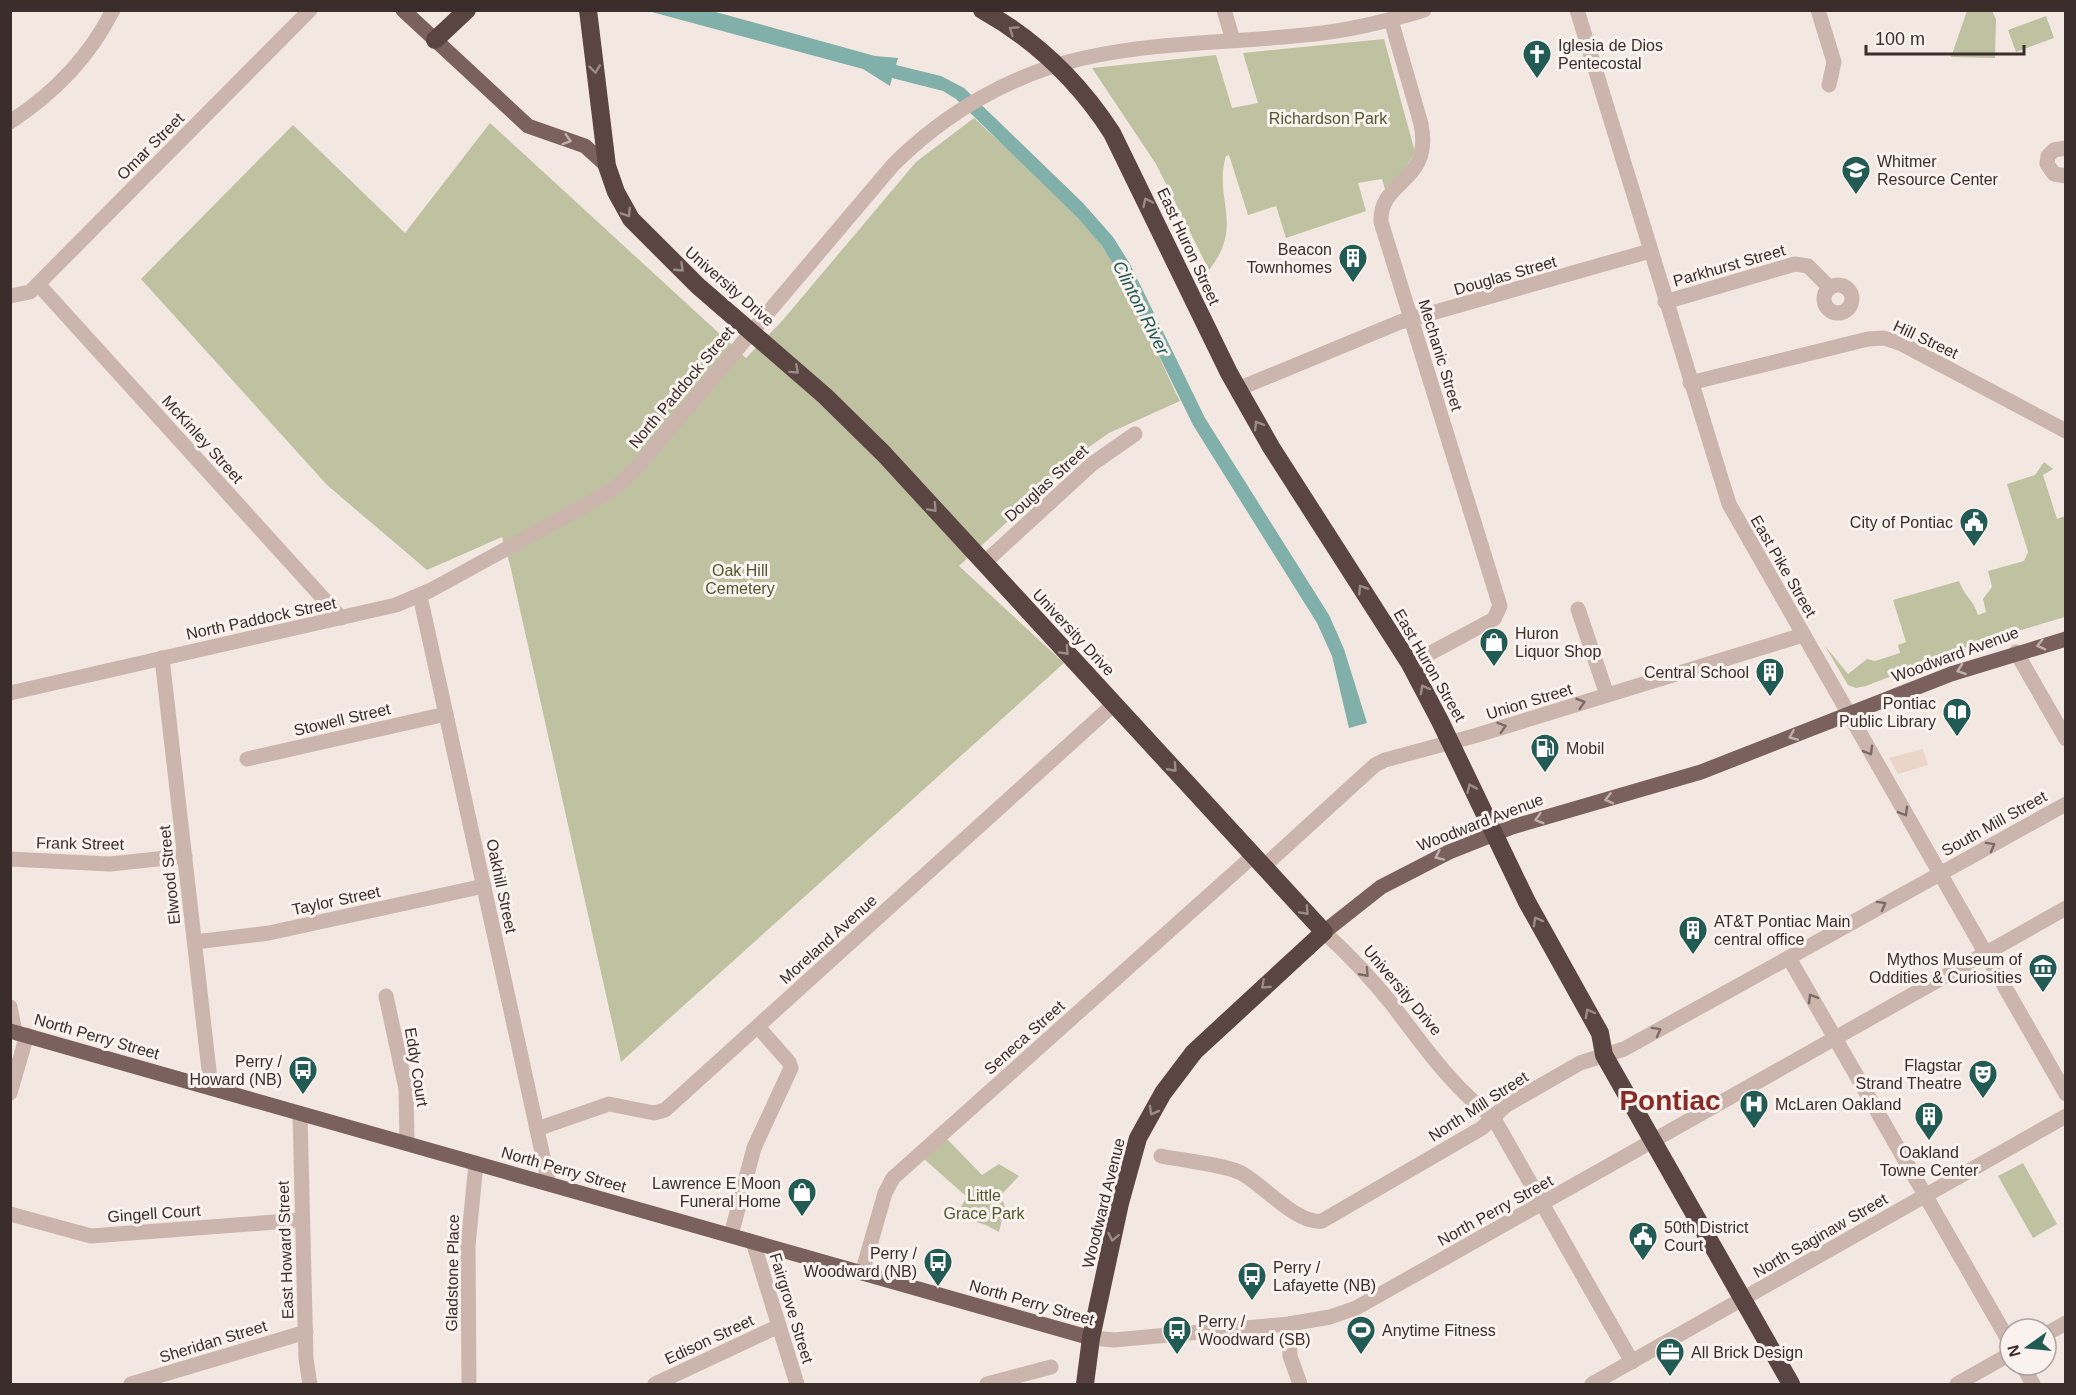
<svg xmlns="http://www.w3.org/2000/svg" width="2076" height="1395" font-family="Helvetica,sans-serif">
  <style>
    .green { fill: #bec2a1 }
    .plaza { fill: #ebd5c9 }
    .water { fill: #80b0a9 }
    .lines { fill: none; stroke-linecap: round; stroke-linejoin: round }
    .minor { stroke: #ccb5ad; stroke-width: 15 }
    .major { stroke: #7b615d; stroke-width: 15 }
    .highway { stroke: #5b4543; stroke-width: 18 }
    .oneway { stroke: #9b8a87 }
    .oneway2 { stroke: #c1b1ad }
    .oneway3 { stroke: #7c6a66 }
    .labels { text-anchor: middle; stroke-width: 6; stroke-linejoin: round; paint-order: stroke }
    .poi-label { font-size: 16px; fill: #3a2d2b; stroke: #faf2ee; text-anchor: start }
    .park-label { font-size: 16px; fill: #51582f; stroke: #faf2ee }
    .street-label { font-size: 16px; fill: #3a2d2b; stroke: #faf2ee }
    .water-label { font-size: 18px; font-style: italic; fill: #215b54; stroke: #faf2ee }
    .town-label { font-size: 28px; font-weight: bold; fill: #882a26; stroke: #faf2ee }
  </style>
  <rect width="100%" height="100%" fill="#f3e7e1"/>
  <!-- green -->
  <g class="green">
    <polygon points="1967,11 1992,11 1996,19 1995,58 1951,57"/>
    <polygon points="2046,16 2054,38 2016,52 2008,30"/>
    <path d="M1384,39L1415,152L1399,179L1385,189L1382,179L1358,183L1366,211L1286,238L1276,206L1248,215L1229,155L1226,156C1213,198 1245,225 1209,270L1156,164L1092,68L1216,55L1232,108L1258,103L1243,53Z"/>
    <path d="M974,118C1016,158 1066,197 1101,245C1135,291 1154,350 1180,401L1109,433L1089,447L959,566L1064,663L621,1062L510,565L502,537L427,570L327,485L141,279L293,125L405,233L490,123L746,358L782,321L916,162Z"/>
    <path d="M2044,462L2053,469L2043,475L2057,519L2065,516V617L1974,644L1866,686L1856,688L1848,685L1825,646L1848,674L1867,659L1875,661L1900,653L1898,645L1906,642L1893,600L1959,581C1964,596 1973,599 1978,615L1986,612L1983,599L1992,587L1988,571L2024,561L2028,552L2007,484L2035,475Z"/>
    <polygon points="947,1139 982,1175 999,1164 1019,1176 1001,1195 1005,1207 999,1232 986,1225 955,1216 967,1197 924,1159"/>
    <polygon points="2023,1163 2057,1224 2033,1238 1998,1176"/>
  </g>
  <!-- plaza -->
  <polygon class="plaza" points="1923,749 1928,765 1898,774 1889,758"/>
  <!-- water -->
  <polygon class="water" points="648,11 712,11 875,56 898,58 896,65 941,76 964,88 1083,203 1113,237 1130,264 1205,418 1329,615 1344,649 1367,723 1349,728 1332,656 1317,623 1193,425 1117,270 1102,246 1079,219 956,99 943,91 892,78 890,86 863,69"/>
  <g class="lines">
    <!-- minor -->
    <g class="minor">
      <polyline points="1224,10 1233,40"/>
      <polyline points="1577,10 1729,504 2066,1094"/>
      <polyline points="1818,10 1834,62 1829,85"/>
      <path d="M1391,20L1421,124C1433,184 1379,179 1381,222L1500,606L1494,619L1410,664"/>
      <path d="M10,122C53,94 90,56 113,10"/>
      <polyline points="2066,148 2054,150 2048,156 2047,164 2054,174 2066,176"/>
      <polyline points="38,284 341,618"/>
      <circle cx="1838" cy="299" r="14"/>
      <polyline points="10,296 30,292 310,10"/>
      <polyline points="1665,302 1795,264 1808,266 1830,288"/>
      <polyline points="1690,383 1868,339 1884,338 1902,344 2066,431"/>
      <polyline points="1238,389 1400,322 1650,251"/>
      <polyline points="984,563 1092,464 1135,434"/>
      <polyline points="420,596 549,1184"/>
      <polyline points="1578,609 1607,695"/>
      <polyline points="2016,652 2066,739"/>
      <polyline points="162,658 211,1088"/>
      <path d="M10,693L396,605L431,590L599,498L620,484L639,465L893,165C945,113 1011,74 1084,58C1159,41 1237,43 1314,34C1352,30 1388,21 1424,10"/>
      <polyline points="247,759 446,714"/>
      <polyline points="10,859 110,864 185,856"/>
      <polyline points="1263,867 1375,765 1385,760 1474,736 1803,635"/>
      <path d="M1324,932C1348,954 1370,977 1391,1003C1420,1041 1454,1090 1493,1117L1632,1362"/>
      <polyline points="195,942 269,933 484,886"/>
      <polyline points="1789,958 2010,1343"/>
      <polyline points="386,996 406,1089 407,1143"/>
      <polyline points="10,1007 15,1032"/>
      <polyline points="10,1093 27,1035"/>
      <polyline points="300,1114 306,1359 310,1384"/>
      <polyline points="537,1129 609,1104 654,1113 665,1110 1114,704"/>
      <path d="M1161,1156C1180,1160 1228,1165 1243,1174C1264,1186 1298,1225 1322,1221L1482,1128L1505,1106L1580,1063L1624,1049L2066,804"/>
      <polyline points="10,1214 91,1236 302,1220"/>
      <polyline points="731,1235 754,1148 791,1068 789,1062 758,1027"/>
      <polyline points="753,1242 797,1384"/>
      <polyline points="862,1273 885,1193 893,1178 1253,856"/>
      <polyline points="1289,1324 1290,1356 1300,1384"/>
      <polyline points="2046,1334 2066,1323"/>
      <polyline points="1091,1338 1114,1340 1289,1324 1330,1317 1356,1308 2066,908"/>
      <polyline points="2022,1365 2033,1384"/>
      <polyline points="131,1384 306,1332"/>
      <polyline points="469,1384 468,1246 476,1163"/>
      <polyline points="655,1384 779,1326"/>
      <polyline points="987,1384 1051,1367"/>
      <polyline points="1592,1384 2066,1116"/>
      <polyline points="1957,1384 2010,1354"/>
    </g>
    <!-- major -->
    <g class="major">
      <polyline points="403,10 528,126 585,146 607,166"/>
      <polyline points="1324,932 1381,887 1449,852 1512,827 1701,772 1951,674 2066,639"/>
      <polyline points="10,1031 1091,1338"/>
    </g>
    <!-- highway -->
    <g class="highway">
      <polyline points="588,10 607,166 616,192 631,219 698,286 825,396 884,454 1324,932 1194,1052 1163,1093 1138,1138 1120,1203 1091,1338 1085,1384"/>
      <path d="M982,10C1036,40 1079,82 1112,133L1229,373L1271,447L1410,664L1440,721L1527,902L1600,1033L1604,1055L1791,1384"/>
      <polyline points="435,40 467,10"/>
    </g>
  </g>
  <!-- one-way arrows -->
  <defs><path id="oneway-chevron" d="M-2-3.5L2.5 0L-2 3.5" fill="none" stroke-width="1.6" stroke-linecap="round" stroke-linejoin="round" transform="scale(1.5)"/></defs>
  <g class="oneway">
    <use href="#oneway-chevron" transform="translate(1013 30) rotate(-145)"/>
    <use href="#oneway-chevron" transform="translate(595 69) rotate(83)"/>
    <use href="#oneway-chevron" transform="translate(1147 202) rotate(-115)"/>
    <use href="#oneway-chevron" transform="translate(627 213) rotate(57)"/>
    <use href="#oneway-chevron" transform="translate(680 268) rotate(43)"/>
    <use href="#oneway-chevron" transform="translate(795 370) rotate(42)"/>
    <use href="#oneway-chevron" transform="translate(1258 425) rotate(-121)"/>
    <use href="#oneway-chevron" transform="translate(933 508) rotate(47)"/>
    <use href="#oneway-chevron" transform="translate(1362 589) rotate(-123)"/>
    <use href="#oneway-chevron" transform="translate(1065 651) rotate(47)"/>
    <use href="#oneway-chevron" transform="translate(1424 689) rotate(-119)"/>
    <use href="#oneway-chevron" transform="translate(1173 768) rotate(48)"/>
    <use href="#oneway-chevron" transform="translate(1471 788) rotate(-114)"/>
    <use href="#oneway-chevron" transform="translate(1305 911) rotate(47)"/>
    <use href="#oneway-chevron" transform="translate(1537 921) rotate(-119)"/>
    <use href="#oneway-chevron" transform="translate(1265 985) rotate(138)"/>
    <use href="#oneway-chevron" transform="translate(1589 1013) rotate(-119)"/>
    <use href="#oneway-chevron" transform="translate(1153 1111) rotate(119)"/>
    <use href="#oneway-chevron" transform="translate(1113 1237) rotate(102)"/>
  </g>
  <g class="oneway2">
    <use href="#oneway-chevron" transform="translate(567 140) rotate(16)"/>
    <use href="#oneway-chevron" transform="translate(2041 645) rotate(165)"/>
    <use href="#oneway-chevron" transform="translate(1961 670) rotate(161)"/>
    <use href="#oneway-chevron" transform="translate(1793 736) rotate(157)"/>
    <use href="#oneway-chevron" transform="translate(1609 799) rotate(166)"/>
    <use href="#oneway-chevron" transform="translate(1539 819) rotate(163)"/>
    <use href="#oneway-chevron" transform="translate(1439 856) rotate(156)"/>
  </g>
  <g class="oneway3">
    <use href="#oneway-chevron" transform="translate(1581 703) rotate(-17)"/>
    <use href="#oneway-chevron" transform="translate(1502 727) rotate(-17)"/>
    <use href="#oneway-chevron" transform="translate(1869 751) rotate(60)"/>
    <use href="#oneway-chevron" transform="translate(1904 812) rotate(60)"/>
    <use href="#oneway-chevron" transform="translate(1991 846) rotate(-29)"/>
    <use href="#oneway-chevron" transform="translate(1882 905) rotate(-29)"/>
    <use href="#oneway-chevron" transform="translate(1365 973) rotate(48)"/>
    <use href="#oneway-chevron" transform="translate(1812 998) rotate(-120)"/>
    <use href="#oneway-chevron" transform="translate(1657 1031) rotate(-29)"/>
  </g>
  <!-- icons -->
  <defs>
    <g id="church-pin" transform="scale(1.5)"><path d="M0 17L-7.5 6A9.5 9.5 0 1 1 7.5 6Z" fill="#215b54" stroke="#faf2ee"/><path d="M-1.2-6h2.4v3.5h3.3v2.4h-3.3V6h-2.4V-.1h-3.3v-2.4h3.3Z" fill="#fff"/></g>
    <g id="school-pin" transform="scale(1.5)"><path d="M0 17L-7.5 6A9.5 9.5 0 1 1 7.5 6Z" fill="#215b54" stroke="#faf2ee"/><path d="M0-5L7-2L0 1L-7-2ZM-4 1L0 2.5L4 1V4Q0 6-4 4Z" fill="#fff"/></g>
    <g id="building-pin" transform="scale(1.5)"><path d="M0 17L-7.5 6A9.5 9.5 0 1 1 7.5 6Z" fill="#215b54" stroke="#faf2ee"/><path d="M-4-6H4V6H1V3H-1V6H-4ZM-2.5-4.3h1.7v1.8h-1.7ZM.8-4.3h1.7v1.8H.8ZM-2.5-1h1.7V.8h-1.7ZM.8-1h1.7V.8H.8Z" fill="#fff"/></g>
    <g id="civic-pin" transform="scale(1.5)"><path d="M0 17L-7.5 6A9.5 9.5 0 1 1 7.5 6Z" fill="#215b54" stroke="#faf2ee"/><path d="M-.6-6.5H3V-4.5H.6V-3L4-1V1h2V6H-6V1h2V-1L-.6-3ZM-1.2 2.5V6h2.4V2.5Z" fill="#fff"/></g>
    <g id="shop-pin" transform="scale(1.5)"><path d="M0 17L-7.5 6A9.5 9.5 0 1 1 7.5 6Z" fill="#215b54" stroke="#faf2ee"/><path d="M-5-2.5h2.3a2.7 3.5 0 0 1 5.4 0H5L5.5 6h-11ZM-1.5-2.5h3a1.5 2.3 0 0 0-3 0Z" fill="#fff"/></g>
    <g id="library-pin" transform="scale(1.5)"><path d="M0 17L-7.5 6A9.5 9.5 0 1 1 7.5 6Z" fill="#215b54" stroke="#faf2ee"/><path d="M-6-4Q-3-5.5-.7-3.5V5Q-3 3-6 4ZM6-4Q3-5.5 .7-3.5V5Q3 3 6 4Z" fill="#fff"/></g>
    <g id="fuel-pin" transform="scale(1.5)"><path d="M0 17L-7.5 6A9.5 9.5 0 1 1 7.5 6Z" fill="#215b54" stroke="#faf2ee"/><path d="M-5.5-6h7V0h2V4h1.3V-2.5L3-4.5l.8-.8L6-3V5H2.5V1h-1V6h-7ZM-4.2-4.7v3.2H.2V-4.7Z" fill="#fff"/></g>
    <g id="museum-pin" transform="scale(1.5)"><path d="M0 17L-7.5 6A9.5 9.5 0 1 1 7.5 6Z" fill="#215b54" stroke="#faf2ee"/><path d="M0-6L6-3V-2H-6V-3ZM-5-1h2V3h-2ZM-1-1h2V3h-2ZM3-1h2V3H3ZM-6 4H6V6H-6Z" fill="#fff"/></g>
    <g id="bus-pin" transform="scale(1.5)"><path d="M0 17L-7.5 6A9.5 9.5 0 1 1 7.5 6Z" fill="#215b54" stroke="#faf2ee"/><path d="M-5-6H5V4H4V6H2V4H-2V6H-4V4H-5ZM-3.5-4V0h7V-4ZM-3.5 1.2v1.5H-2V1.2ZM2 1.2v1.5H3.5V1.2Z" fill="#fff"/></g>
    <g id="theatre-pin" transform="scale(1.5)"><path d="M0 17L-7.5 6A9.5 9.5 0 1 1 7.5 6Z" fill="#215b54" stroke="#faf2ee"/><path d="M-5-5.5Q0-4 5-5.5V0Q5 5 0 6Q-5 5-5 0ZM-3.3-2.5H-1v1.5H-3.3ZM1-2.5H3.3v1.5H1ZM-2.8 1Q0 5.5 2.8 1Z" fill="#fff"/></g>
    <g id="hospital-pin" transform="scale(1.5)"><path d="M0 17L-7.5 6A9.5 9.5 0 1 1 7.5 6Z" fill="#215b54" stroke="#faf2ee"/><path d="M-5-5h3v3.5h4V-5h3V5h-3V1.5h-4V5h-3Z" fill="#fff"/></g>
    <g id="stadium-pin" transform="scale(1.5)"><path d="M0 17L-7.5 6A9.5 9.5 0 1 1 7.5 6Z" fill="#215b54" stroke="#faf2ee"/><path d="M0-5a6.5 5 0 1 0 0 10a6.5 5 0 1 0 0-10ZM-3.5-1.8h7v3.6h-7Z" fill="#fff"/></g>
    <g id="office-pin" transform="scale(1.5)"><path d="M0 17L-7.5 6A9.5 9.5 0 1 1 7.5 6Z" fill="#215b54" stroke="#faf2ee"/><path d="M-6-3h4V-5.5h4V-3h4V5H-6ZM-1-4.5V-3h2v-1.5ZM-6 0V1H6V0Z" fill="#fff"/></g>
  </defs>
  <g fill-rule="evenodd">
    <use href="#church-pin" x="1537" y="54"/>
    <use href="#school-pin" x="1856" y="170"/>
    <use href="#building-pin" x="1353" y="258"/>
    <use href="#civic-pin" x="1974" y="522"/>
    <use href="#shop-pin" x="1494" y="642"/>
    <use href="#building-pin" x="1770" y="672"/>
    <use href="#library-pin" x="1957" y="712"/>
    <use href="#fuel-pin" x="1545" y="748"/>
    <use href="#building-pin" x="1693" y="930"/>
    <use href="#museum-pin" x="2043" y="968"/>
    <use href="#bus-pin" x="303" y="1070"/>
    <use href="#theatre-pin" x="1983" y="1074"/>
    <use href="#hospital-pin" x="1754" y="1104"/>
    <use href="#building-pin" x="1929" y="1116"/>
    <use href="#shop-pin" x="802" y="1192"/>
    <use href="#civic-pin" x="1643" y="1236"/>
    <use href="#bus-pin" x="938" y="1262"/>
    <use href="#bus-pin" x="1252" y="1276"/>
    <use href="#bus-pin" x="1177" y="1330"/>
    <use href="#stadium-pin" x="1361" y="1330"/>
    <use href="#office-pin" x="1670" y="1352"/>
  </g>
  <g class="labels">
    <!-- poi labels -->
    <g class="poi-label">
      <text x="1558" y="51">Iglesia de Dios<tspan x="1558" dy="18">Pentecostal</tspan></text>
      <text x="1877" y="167">Whitmer<tspan x="1877" dy="18">Resource Center</tspan></text>
      <text x="1332" y="255" text-anchor="end">Beacon<tspan x="1332" dy="18">Townhomes</tspan></text>
      <text x="1953" y="528" text-anchor="end">City of Pontiac</text>
      <text x="1515" y="639">Huron<tspan x="1515" dy="18">Liquor Shop</tspan></text>
      <text x="1749" y="678" text-anchor="end">Central School</text>
      <text x="1936" y="709" text-anchor="end">Pontiac<tspan x="1936" dy="18">Public Library</tspan></text>
      <text x="1566" y="754">Mobil</text>
      <text x="1714" y="927">AT&amp;T Pontiac Main<tspan x="1714" dy="18">central office</tspan></text>
      <text x="2022" y="965" text-anchor="end">Mythos Museum of<tspan x="2022" dy="18">Oddities &amp; Curiosities</tspan></text>
      <text x="282" y="1067" text-anchor="end">Perry /<tspan x="282" dy="18">Howard (NB)</tspan></text>
      <text x="1962" y="1071" text-anchor="end">Flagstar<tspan x="1962" dy="18">Strand Theatre</tspan></text>
      <text x="1775" y="1110">McLaren Oakland</text>
      <text x="1929" y="1158" text-anchor="middle">Oakland<tspan x="1929" dy="18">Towne Center</tspan></text>
      <text x="781" y="1189" text-anchor="end">Lawrence E Moon<tspan x="781" dy="18">Funeral Home</tspan></text>
      <text x="1664" y="1233">50th District<tspan x="1664" dy="18">Court</tspan></text>
      <text x="917" y="1259" text-anchor="end">Perry /<tspan x="917" dy="18">Woodward (NB)</tspan></text>
      <text x="1273" y="1273">Perry /<tspan x="1273" dy="18">Lafayette (NB)</tspan></text>
      <text x="1198" y="1327">Perry /<tspan x="1198" dy="18">Woodward (SB)</tspan></text>
      <text x="1382" y="1336">Anytime Fitness</text>
      <text x="1691" y="1358">All Brick Design</text>
    </g>
    <!-- park labels -->
    <g class="park-label">
      <text x="1328" y="124">Richardson Park</text>
      <text x="740" y="576">Oak Hill<tspan x="740" dy="18">Cemetery</tspan></text>
      <text x="984" y="1201">Little<tspan x="984" dy="18">Grace Park</tspan></text>
    </g>
    <!-- street labels -->
    <g class="street-label">
      <text transform="translate(150 146) rotate(-45)" y="6">Omar Street</text>
      <text transform="translate(1189 246) rotate(65)" y="6">East Huron Street</text>
      <text transform="translate(1729 265) rotate(-16)" y="6">Parkhurst Street</text>
      <text transform="translate(1505 275) rotate(-16)" y="6">Douglas Street</text>
      <text transform="translate(730 286) rotate(41)" y="6">University Drive</text>
      <text transform="translate(1926 339) rotate(25)" y="6">Hill Street</text>
      <text transform="translate(1441 355) rotate(73)" y="6">Mechanic Street</text>
      <text transform="translate(681 387) rotate(-50)" y="6">North Paddock Street</text>
      <text transform="translate(203 439) rotate(48)" y="6">McKinley Street</text>
      <text transform="translate(1046 483) rotate(-42)" y="6">Douglas Street</text>
      <text transform="translate(1784 566) rotate(60)" y="6">East Pike Street</text>
      <text transform="translate(261 618) rotate(-12)" y="6">North Paddock Street</text>
      <text transform="translate(1074 632) rotate(47)" y="6">University Drive</text>
      <text transform="translate(1955 654) rotate(-20)" y="6">Woodward Avenue</text>
      <text transform="translate(1430 665) rotate(60)" y="6">East Huron Street</text>
      <text transform="translate(1529 701) rotate(-17)" y="6">Union Street</text>
      <text transform="translate(342 719) rotate(-13)" y="6">Stowell Street</text>
      <text transform="translate(1480 822) rotate(-21)" y="6">Woodward Avenue</text>
      <text transform="translate(1994 823) rotate(-29)" y="6">South Mill Street</text>
      <text transform="translate(80 843) rotate(1)" y="6">Frank Street</text>
      <text transform="translate(169 875) rotate(-96)" y="6">Elwood Street</text>
      <text transform="translate(502 886) rotate(78)" y="6">Oakhill Street</text>
      <text transform="translate(336 900) rotate(-12)" y="6">Taylor Street</text>
      <text transform="translate(828 939) rotate(-42)" y="6">Moreland Avenue</text>
      <text transform="translate(1403 990) rotate(50)" y="6">University Drive</text>
      <text transform="translate(97 1036) rotate(16)" y="6">North Perry Street</text>
      <text transform="translate(1024 1037) rotate(-42)" y="6">Seneca Street</text>
      <text transform="translate(417 1067) rotate(81)" y="6">Eddy Court</text>
      <text transform="translate(1478 1106) rotate(-33)" y="6">North Mill Street</text>
      <text transform="translate(564 1169) rotate(16)" y="6">North Perry Street</text>
      <text transform="translate(1103 1203) rotate(-76)" y="6">Woodward Avenue</text>
      <text transform="translate(1495 1210) rotate(-29)" y="6">North Perry Street</text>
      <text transform="translate(154 1213) rotate(-4)" y="6">Gingell Court</text>
      <text transform="translate(1820 1235) rotate(-30)" y="6">North Saginaw Street</text>
      <text transform="translate(285 1250) rotate(-92)" y="6">East Howard Street</text>
      <text transform="translate(452 1273) rotate(-89)" y="6">Gladstone Place</text>
      <text transform="translate(1032 1302) rotate(16)" y="6">North Perry Street</text>
      <text transform="translate(792 1308) rotate(73)" y="6">Fairgrove Street</text>
      <text transform="translate(709 1339) rotate(-25)" y="6">Edison Street</text>
      <text transform="translate(213 1341) rotate(-17)" y="6">Sheridan Street</text>
    </g>
    <!-- water labels -->
    <g class="water-label">
      <text transform="translate(1141 308) rotate(63)" y="6">Clinton River</text>
    </g>
    <!-- town labels -->
    <g class="town-label">
      <text x="1670" y="1110">Pontiac</text>
    </g>
  </g>
  <!-- border -->
  <rect width="2076" height="1395" fill="none" stroke="#3a2d2b" stroke-width="24"/>
  <!-- north arrow -->
  <g transform="translate(2028 1347) rotate(255)"><circle r="28" fill="#faf2ee" stroke="#ada3a0" stroke-width="1.5"/>
  <path d="M0-4.5L10 22L0 15L-10 22Z" fill="#215b54"/>
  <text y="-9" font-size="16" font-weight="bold" text-anchor="middle" fill="#3a2d2b">N</text>
  </g>
  <!-- scale -->
  <path d="M1866 45v9h158v-9" fill="none" stroke="#3a2d2b" stroke-width="3"/>
  <text x="1875" y="45" font-size="18" fill="#3a2d2b" stroke="#faf2ee" stroke-width="4.5" paint-order="stroke">100 m</text>
</svg>
